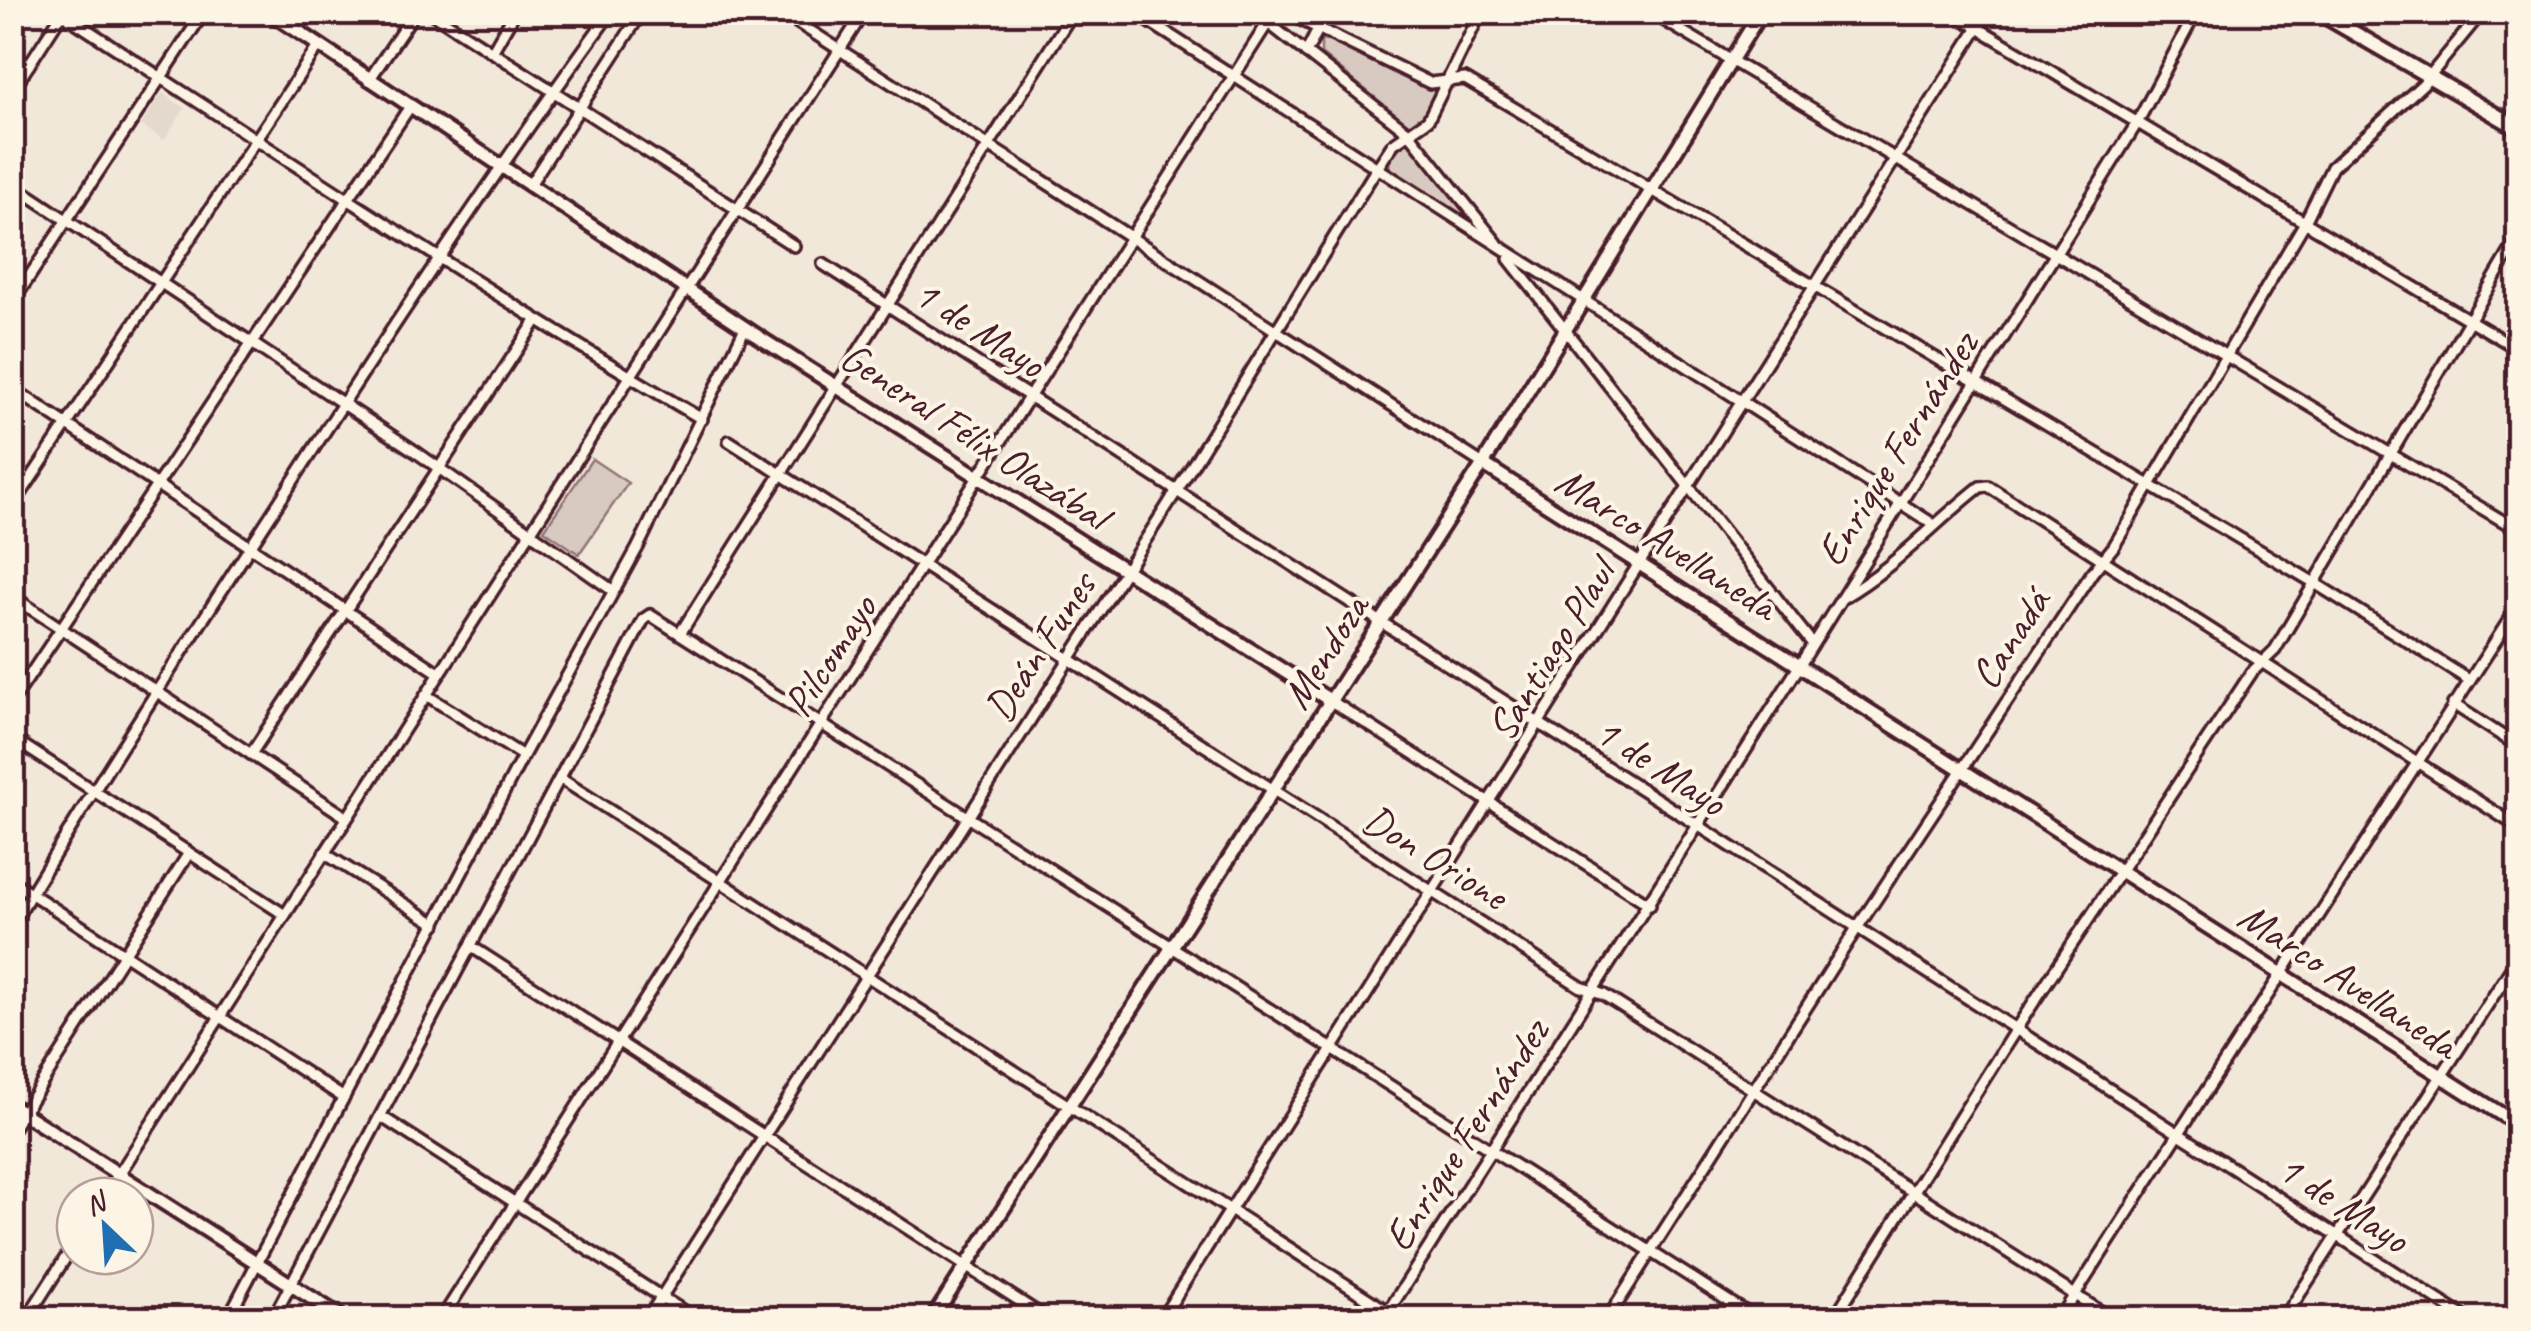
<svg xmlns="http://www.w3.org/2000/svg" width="2531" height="1331" font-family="Caveat,sans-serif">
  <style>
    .built { fill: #e4d9cd }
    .green { fill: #d8cac0; stroke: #917476; stroke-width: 2.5 }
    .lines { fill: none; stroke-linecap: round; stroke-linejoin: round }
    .minor-casing { stroke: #4a1f2b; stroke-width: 16 }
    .tertiary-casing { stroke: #4a1f2b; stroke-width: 19 }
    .secondary-casing { stroke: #4a1f2b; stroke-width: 20 }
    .minor { stroke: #fcf5e5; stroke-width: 9 }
    .tertiary { stroke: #fcf5e5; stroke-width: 11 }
    .secondary { stroke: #fcf5e5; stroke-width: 12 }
    .labels { text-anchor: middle; stroke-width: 8; stroke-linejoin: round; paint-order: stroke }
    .street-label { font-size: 42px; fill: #4a1f2b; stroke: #fcf5e5 }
  </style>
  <rect width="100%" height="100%" fill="#f1e8da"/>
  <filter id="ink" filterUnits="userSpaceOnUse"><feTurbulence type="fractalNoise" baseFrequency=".01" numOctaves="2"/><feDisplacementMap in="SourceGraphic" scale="20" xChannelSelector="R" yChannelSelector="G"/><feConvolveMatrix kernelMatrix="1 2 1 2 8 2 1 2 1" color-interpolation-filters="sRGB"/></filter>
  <g filter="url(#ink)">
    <!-- built -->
    <polygon class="built" points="162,93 185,108 164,140 141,125"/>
    <!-- green -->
    <g class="green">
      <path d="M1330,40L1434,88C1437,101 1424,124 1410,126L1321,54V41Z"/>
      <polygon points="1409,142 1464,210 1463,217 1390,172 1389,162 1402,144"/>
      <polygon points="592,459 628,483 579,554 544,530"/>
    </g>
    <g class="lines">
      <!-- minor casing -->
      <g class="minor-casing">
        <g id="minor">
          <path d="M60,12C273,150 483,291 702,419"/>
          <polyline points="430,12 794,246"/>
          <polyline points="781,12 1483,464"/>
          <polyline points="1134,12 1933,524"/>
          <polyline points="1254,12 1409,133 1497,243"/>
          <polyline points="1285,12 1430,83 1465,79 2313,582 2469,680"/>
          <polyline points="1650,12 2518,530"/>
          <polyline points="1951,12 2518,349"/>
          <polyline points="492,52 515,12"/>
          <polyline points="1306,53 1327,12"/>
          <polyline points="12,54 29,65"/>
          <polyline points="369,80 415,12"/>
          <polyline points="12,91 63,12"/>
          <polyline points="12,184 416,452 612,590"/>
          <polyline points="529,186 642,12"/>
          <polyline points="1509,259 1812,643"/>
          <polyline points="823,264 2466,1318"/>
          <polyline points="12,303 204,12"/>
          <polyline points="12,388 439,673"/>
          <polyline points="729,441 1581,987 1604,995 2111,1318"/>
          <polyline points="12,507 319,45"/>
          <polyline points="12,596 346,817"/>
          <path d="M1842,598C1893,569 1934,523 1980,487L1988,486L2518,827"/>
          <polyline points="681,632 1073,12"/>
          <polyline points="426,695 523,756"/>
          <polyline points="1331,701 1650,905"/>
          <polyline points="12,702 409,108"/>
          <polyline points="2453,704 2518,746"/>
          <polyline points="12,738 285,915"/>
          <polyline points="251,754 536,321"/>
          <polyline points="561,779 1398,1318"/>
          <polyline points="324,853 436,924"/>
          <polyline points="12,881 344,1098"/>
          <path d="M12,925C104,771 202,621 300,470C400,315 502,161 611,12"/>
          <polyline points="472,947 1046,1318"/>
          <polyline points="382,1117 694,1318"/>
          <polyline points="12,1130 189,853"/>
          <polyline points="105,1196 864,12"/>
          <polyline points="27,1318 75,1243"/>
          <polyline points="228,1318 523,756 638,547 745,328"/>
          <polyline points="273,1318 644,619 650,615 1755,1318"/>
          <polyline points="442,1318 1267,24"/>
          <polyline points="648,1318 1176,492 1377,168 1393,144 1428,120 1481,12"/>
          <polyline points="1162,1318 1988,12"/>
          <polyline points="1384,1318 1800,665 2137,123 2196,12"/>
          <polyline points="1608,1318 1857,928 2092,573 2114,546 2304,224 2332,167 2423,84 2482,12"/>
          <polyline points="1834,1318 2016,1029 2252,672 2275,650 2518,238"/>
          <polyline points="2060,1318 2518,606"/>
          <polyline points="2284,1318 2518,958"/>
          <polyline points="2512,1318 2518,1309"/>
        </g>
      </g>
      <!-- tertiary casing -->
      <g class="tertiary-casing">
        <g id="tertiary">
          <polyline points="269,12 765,341 1331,701"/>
          <polyline points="1483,464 2518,1125"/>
          <polyline points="12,1106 343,1318"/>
          <polyline points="933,1318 1483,464 1761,12"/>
        </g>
      </g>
      <!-- secondary casing -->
      <g class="secondary-casing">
        <polyline id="secondary" points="2318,12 2518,128"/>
      </g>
      <!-- minor -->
      <use href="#minor" class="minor"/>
      <!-- tertiary -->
      <use href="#tertiary" class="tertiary"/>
      <!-- secondary -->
      <use href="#secondary" class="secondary"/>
    </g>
  </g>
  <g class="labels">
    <!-- street labels -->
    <g class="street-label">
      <text transform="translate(980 327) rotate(33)" y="15">1 de Mayo</text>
      <text transform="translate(975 435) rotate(33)" y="15">General Félix Olazábal</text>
      <text transform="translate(1896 448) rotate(-58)" y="15">Enrique Fernández</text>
      <text transform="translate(1667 542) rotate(32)" y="15">Marco Avellaneda</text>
      <text transform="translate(2009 638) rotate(-57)" y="15">Canadá</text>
      <text transform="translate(1039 646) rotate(-57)" y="15">Deán Funes</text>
      <text transform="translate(1550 650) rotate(-58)" y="15">Santiago Plaul</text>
      <text transform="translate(1324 651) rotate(-58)" y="15">Mendoza</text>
      <text transform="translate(829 655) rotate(-57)" y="15">Pilcomayo</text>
      <text transform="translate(1661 765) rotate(33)" y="15">1 de Mayo</text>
      <text transform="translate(1436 856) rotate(32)" y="15">Don Orione</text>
      <text transform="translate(2349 979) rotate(33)" y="15">Marco Avellaneda</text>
      <text transform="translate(1465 1134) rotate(-57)" y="15">Enrique Fernández</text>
      <text transform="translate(2344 1202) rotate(33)" y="15">1 de Mayo</text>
    </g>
  </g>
  <!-- margin -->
  <rect width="2531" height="1331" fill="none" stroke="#fcf5e5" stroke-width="50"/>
  <rect x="25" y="25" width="2481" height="1281" fill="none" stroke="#4a1f2b" stroke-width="4" filter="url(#ink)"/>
  <!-- north arrow -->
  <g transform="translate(105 1226) rotate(335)"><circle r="48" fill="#fcf5e5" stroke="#b59f9b" stroke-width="2.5"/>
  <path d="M0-8L18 38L0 25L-18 38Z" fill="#1f6fb2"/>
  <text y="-15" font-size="28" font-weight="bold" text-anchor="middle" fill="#4a1f2b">N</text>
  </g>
</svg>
